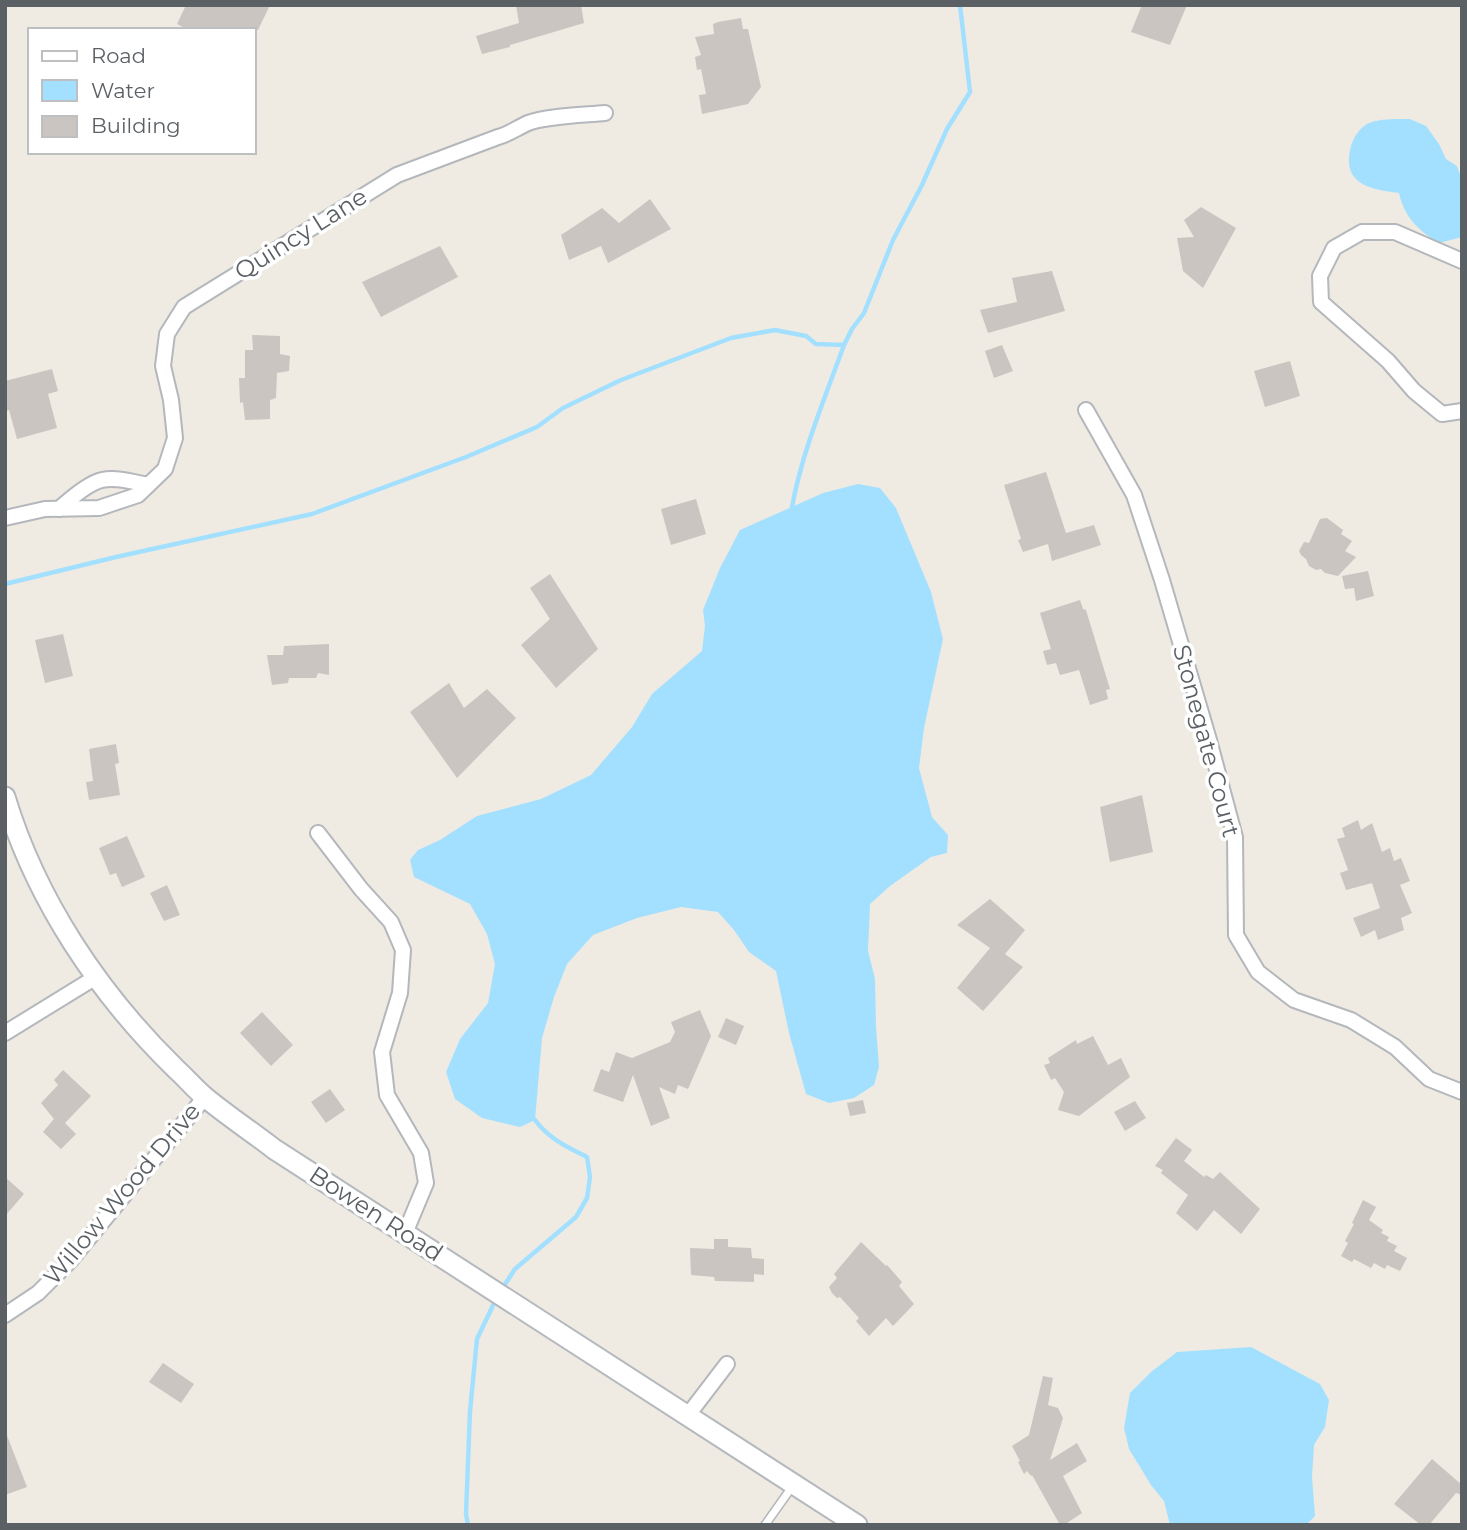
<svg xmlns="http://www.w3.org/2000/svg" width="1467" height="1530" font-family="Montserrat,sans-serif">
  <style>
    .water { fill: #a3e0ff }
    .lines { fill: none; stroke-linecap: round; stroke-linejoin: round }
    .stream { stroke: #a3e0ff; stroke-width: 4.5 }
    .building { fill: #cac5c0 }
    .lane-casing { stroke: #b4b7bb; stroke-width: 10 }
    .street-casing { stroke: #b4b7bb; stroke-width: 18 }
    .secondary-casing { stroke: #b5b9be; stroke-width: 23 }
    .lane { stroke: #fff; stroke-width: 7 }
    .street { stroke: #fff; stroke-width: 14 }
    .secondary { stroke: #fff; stroke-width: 19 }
    .labels { text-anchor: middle; stroke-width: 7; stroke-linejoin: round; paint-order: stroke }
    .street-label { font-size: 24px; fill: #5b6065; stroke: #fff }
  </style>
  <rect width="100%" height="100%" fill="#efebe3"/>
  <!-- water -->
  <g class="water">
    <path d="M1410,119L1426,126L1439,144L1446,159L1457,166L1462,180V237L1439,243C1419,231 1404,217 1399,193C1369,189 1341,184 1351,146C1353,138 1360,128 1367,124C1379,118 1397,119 1410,119Z"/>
    <polygon points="858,484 880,488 896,508 931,592 943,639 924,728 919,768 932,817 948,835 947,853 931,857 890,886 870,904 868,951 875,979 876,1026 879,1067 874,1085 854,1098 829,1103 806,1094 789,1033 776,971 749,952 734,930 718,912 681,907 637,918 593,935 567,964 554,997 542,1038 535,1120 520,1127 482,1118 455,1099 446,1072 460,1039 488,1003 495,964 487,934 470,904 414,877 410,860 418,850 440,840 477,816 541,799 591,775 632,727 652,694 702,651 705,626 703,610 720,568 740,530 823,493"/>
    <polygon points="1251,1347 1320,1384 1329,1400 1325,1427 1314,1445 1312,1477 1315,1516 1306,1525 1170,1525 1164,1501 1151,1485 1129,1449 1124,1428 1130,1393 1151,1372 1177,1352"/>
  </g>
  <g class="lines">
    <!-- stream -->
    <g class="stream">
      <path d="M792,507C802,452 825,398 844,345L852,329L864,313L893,240L922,185L947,129L970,92L960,5"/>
      <polyline points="5,584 116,557 312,514 466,457 537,427 563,408 621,380 731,338 775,330 806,336 816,344 844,345"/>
      <path d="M502,1289L515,1269L576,1217L587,1198L590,1177L587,1157C567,1147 548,1138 535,1120"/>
      <polyline points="468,1525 466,1514 470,1411 477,1339 496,1299"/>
    </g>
  </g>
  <!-- building -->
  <g class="building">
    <polygon points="186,5 270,5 258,30 189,30 177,24"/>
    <polygon points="516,5 581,5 584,23 510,45 510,47 482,54 476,36 519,23"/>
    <polygon points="1142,5 1187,5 1170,45 1131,32"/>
    <polygon points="741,18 743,29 748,29 761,87 748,104 702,114 699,95 706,94 701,69 697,70 695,57 701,55 695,37 714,34 713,24 718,22"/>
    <polygon points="650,199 671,229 608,263 601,246 569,260 561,235 602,208 619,223"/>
    <polygon points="1201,207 1236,228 1203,288 1183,271 1177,238 1194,237 1184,220"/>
    <polygon points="440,246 458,277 381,317 362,282"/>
    <polygon points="1052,271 1065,311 988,333 980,310 1017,302 1012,278"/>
    <polygon points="252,335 280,336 280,354 290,356 289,371 277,373 276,398 270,400 270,419 245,420 243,402 240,403 239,378 245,378 245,350 253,350"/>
    <polygon points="1002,345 1013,371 994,378 985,351"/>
    <polygon points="1290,361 1300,396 1265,407 1254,371"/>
    <polygon points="52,369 58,391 48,394 57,428 17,439 9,410 5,411 5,381"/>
    <polygon points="1046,472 1066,533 1094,525 1101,545 1052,561 1048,544 1023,552 1018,540 1021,539 1004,485"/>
    <polygon points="696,499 706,534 671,545 661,509"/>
    <polygon points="1327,518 1343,530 1341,534 1352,541 1345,551 1356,557 1338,576 1325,573 1321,569 1316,570 1309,566 1306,559 1301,555 1299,551 1304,542 1309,543 1320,519"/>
    <polygon points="1368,571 1374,596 1356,601 1354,588 1345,589 1342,576"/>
    <polygon points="550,574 598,649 556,688 521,645 550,619 530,588"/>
    <polygon points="1080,600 1083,609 1086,610 1110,689 1106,690 1108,699 1090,705 1079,670 1060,675 1056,663 1047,665 1043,651 1051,649 1040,613"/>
    <polygon points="63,634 73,676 45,683 35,640"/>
    <polygon points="329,644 329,675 318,673 316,678 289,678 288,683 272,685 267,655 283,655 284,646"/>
    <polygon points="449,683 464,708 487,689 516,718 457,778 410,712"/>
    <polygon points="116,744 119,763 115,764 120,795 89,800 86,782 93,781 89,749"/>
    <polygon points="1142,795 1153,852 1110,862 1100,807"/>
    <polygon points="1358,820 1361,830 1372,823 1382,852 1390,848 1394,861 1401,858 1410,881 1400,885 1412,913 1401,918 1404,930 1378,940 1375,930 1361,937 1353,918 1380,908 1372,883 1346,890 1340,873 1348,870 1337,839 1345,837 1342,828"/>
    <polygon points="127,836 145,877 122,887 116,873 110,875 99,848"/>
    <polygon points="167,885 180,915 164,921 150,893"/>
    <polygon points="990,899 1025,930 1005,954 1023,967 983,1011 957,988 990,948 957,925"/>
    <polygon points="700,1010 711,1036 688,1089 678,1085 675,1094 659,1087 670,1118 651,1126 633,1075 623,1102 593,1091 601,1069 609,1072 616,1052 632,1058 670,1042 675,1032 671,1022"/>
    <polygon points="262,1012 293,1045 271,1066 240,1033"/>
    <polygon points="726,1018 744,1026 736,1045 718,1037"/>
    <polygon points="1093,1036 1108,1065 1121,1058 1130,1077 1079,1116 1058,1110 1064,1092 1055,1078 1051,1080 1044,1065 1050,1063 1048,1058 1076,1040 1077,1044"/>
    <polygon points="63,1070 91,1096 65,1123 76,1134 61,1149 43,1132 54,1119 41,1103 58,1085 54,1080"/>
    <polygon points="330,1089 345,1110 326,1123 311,1102"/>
    <polygon points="863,1100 866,1113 850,1116 847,1103"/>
    <polygon points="1135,1101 1146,1118 1125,1131 1114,1112"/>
    <polygon points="1176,1138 1192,1150 1184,1161 1204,1177 1206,1175 1213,1179 1220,1172 1260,1209 1241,1234 1214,1210 1197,1231 1176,1213 1188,1195 1161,1173 1163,1170 1155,1166"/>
    <polygon points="5,1177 24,1194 5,1216"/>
    <polygon points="1363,1200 1376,1207 1369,1220 1383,1230 1381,1233 1389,1237 1387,1241 1397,1246 1394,1251 1407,1258 1400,1271 1387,1265 1385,1269 1374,1263 1371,1268 1354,1259 1352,1262 1341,1256 1348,1243 1345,1241 1354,1224 1352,1223"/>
    <polygon points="714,1239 728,1239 728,1247 751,1248 752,1258 764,1259 764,1275 754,1274 754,1282 715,1281 714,1277 691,1275 690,1248 714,1249"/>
    <polygon points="861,1242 886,1266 887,1265 902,1282 899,1286 914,1304 893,1326 886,1318 869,1336 856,1321 859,1318 840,1297 837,1298 832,1293 829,1287 837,1278 834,1274"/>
    <polygon points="163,1363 194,1384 181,1403 149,1382"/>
    <polygon points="1043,1376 1053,1378 1048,1405 1058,1408 1063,1418 1050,1460 1077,1443 1087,1461 1063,1476 1082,1513 1064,1525 1060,1525 1032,1475 1031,1476 1027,1471 1024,1474 1018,1462 1020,1461 1012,1446 1029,1435"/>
    <polygon points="6,1433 27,1487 5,1495 5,1434"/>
    <polygon points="1432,1459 1462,1485 1462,1495 1456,1493 1429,1525 1421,1525 1394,1504"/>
  </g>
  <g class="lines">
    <!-- lane casing -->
    <g class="lane-casing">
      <polyline id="lane" points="765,1525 794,1484"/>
    </g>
    <!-- street casing -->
    <g class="street-casing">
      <g id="street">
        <polyline points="1462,261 1395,232 1362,232 1334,248 1320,276 1321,302 1388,361 1414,391 1442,414 1462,411"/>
        <polyline points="1086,410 1134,495 1162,580 1209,740 1235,837 1236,935 1258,972 1294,1000 1351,1020 1395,1047 1429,1079 1462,1092"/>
        <path d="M59,509C70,499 88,483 102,480C117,477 133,482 148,485"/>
        <path d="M5,518L45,509L99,508L138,495L165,469L175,438L171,400L163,366L167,334L184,307L397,175L498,137C509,134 517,128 528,123C546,116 584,115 605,113"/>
        <polyline points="318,833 361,889 391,922 403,950 400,993 382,1052 387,1095 421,1153 426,1183 408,1226 404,1232"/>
        <polyline points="5,1033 96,977"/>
        <polyline points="5,1315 38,1293 70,1261 205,1097"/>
        <polyline points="688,1415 727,1364"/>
      </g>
    </g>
    <!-- secondary casing -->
    <g class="secondary-casing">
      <path id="secondary" d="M5,797C36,900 99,994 176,1069C186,1078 195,1089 206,1098C228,1116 252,1132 274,1149L857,1525"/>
    </g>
    <!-- lane -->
    <use href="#lane" class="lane"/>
    <!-- street -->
    <use href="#street" class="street"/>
    <!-- secondary -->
    <use href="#secondary" class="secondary"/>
  </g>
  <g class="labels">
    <!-- street labels -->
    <g class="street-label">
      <text transform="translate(301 234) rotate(-32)" y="8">Quincy Lane</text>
      <text transform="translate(1206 741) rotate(75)" y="8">Stonegate Court</text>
      <text transform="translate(122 1194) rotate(-50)" y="8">Willow Wood Drive</text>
      <text transform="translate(376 1214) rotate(33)" y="8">Bowen Road</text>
    </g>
  </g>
  <!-- border -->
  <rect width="1467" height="1530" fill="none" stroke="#5b6065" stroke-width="14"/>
  <!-- legend -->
  <rect x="28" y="28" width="228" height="126" fill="#ffffff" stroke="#bdbfc1" stroke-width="2"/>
  <rect x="42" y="51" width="35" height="10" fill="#ffffff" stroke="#bdbfc1" stroke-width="2"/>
  <text x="91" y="63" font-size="21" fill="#5b6065">Road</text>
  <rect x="42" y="80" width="35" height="21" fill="#a3e0ff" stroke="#bdbfc1" stroke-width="2"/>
  <text x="91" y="98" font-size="21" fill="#5b6065">Water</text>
  <rect x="42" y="116" width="35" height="21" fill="#cac5c0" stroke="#bdbfc1" stroke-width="2"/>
  <text x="91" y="133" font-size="21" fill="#5b6065">Building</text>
</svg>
